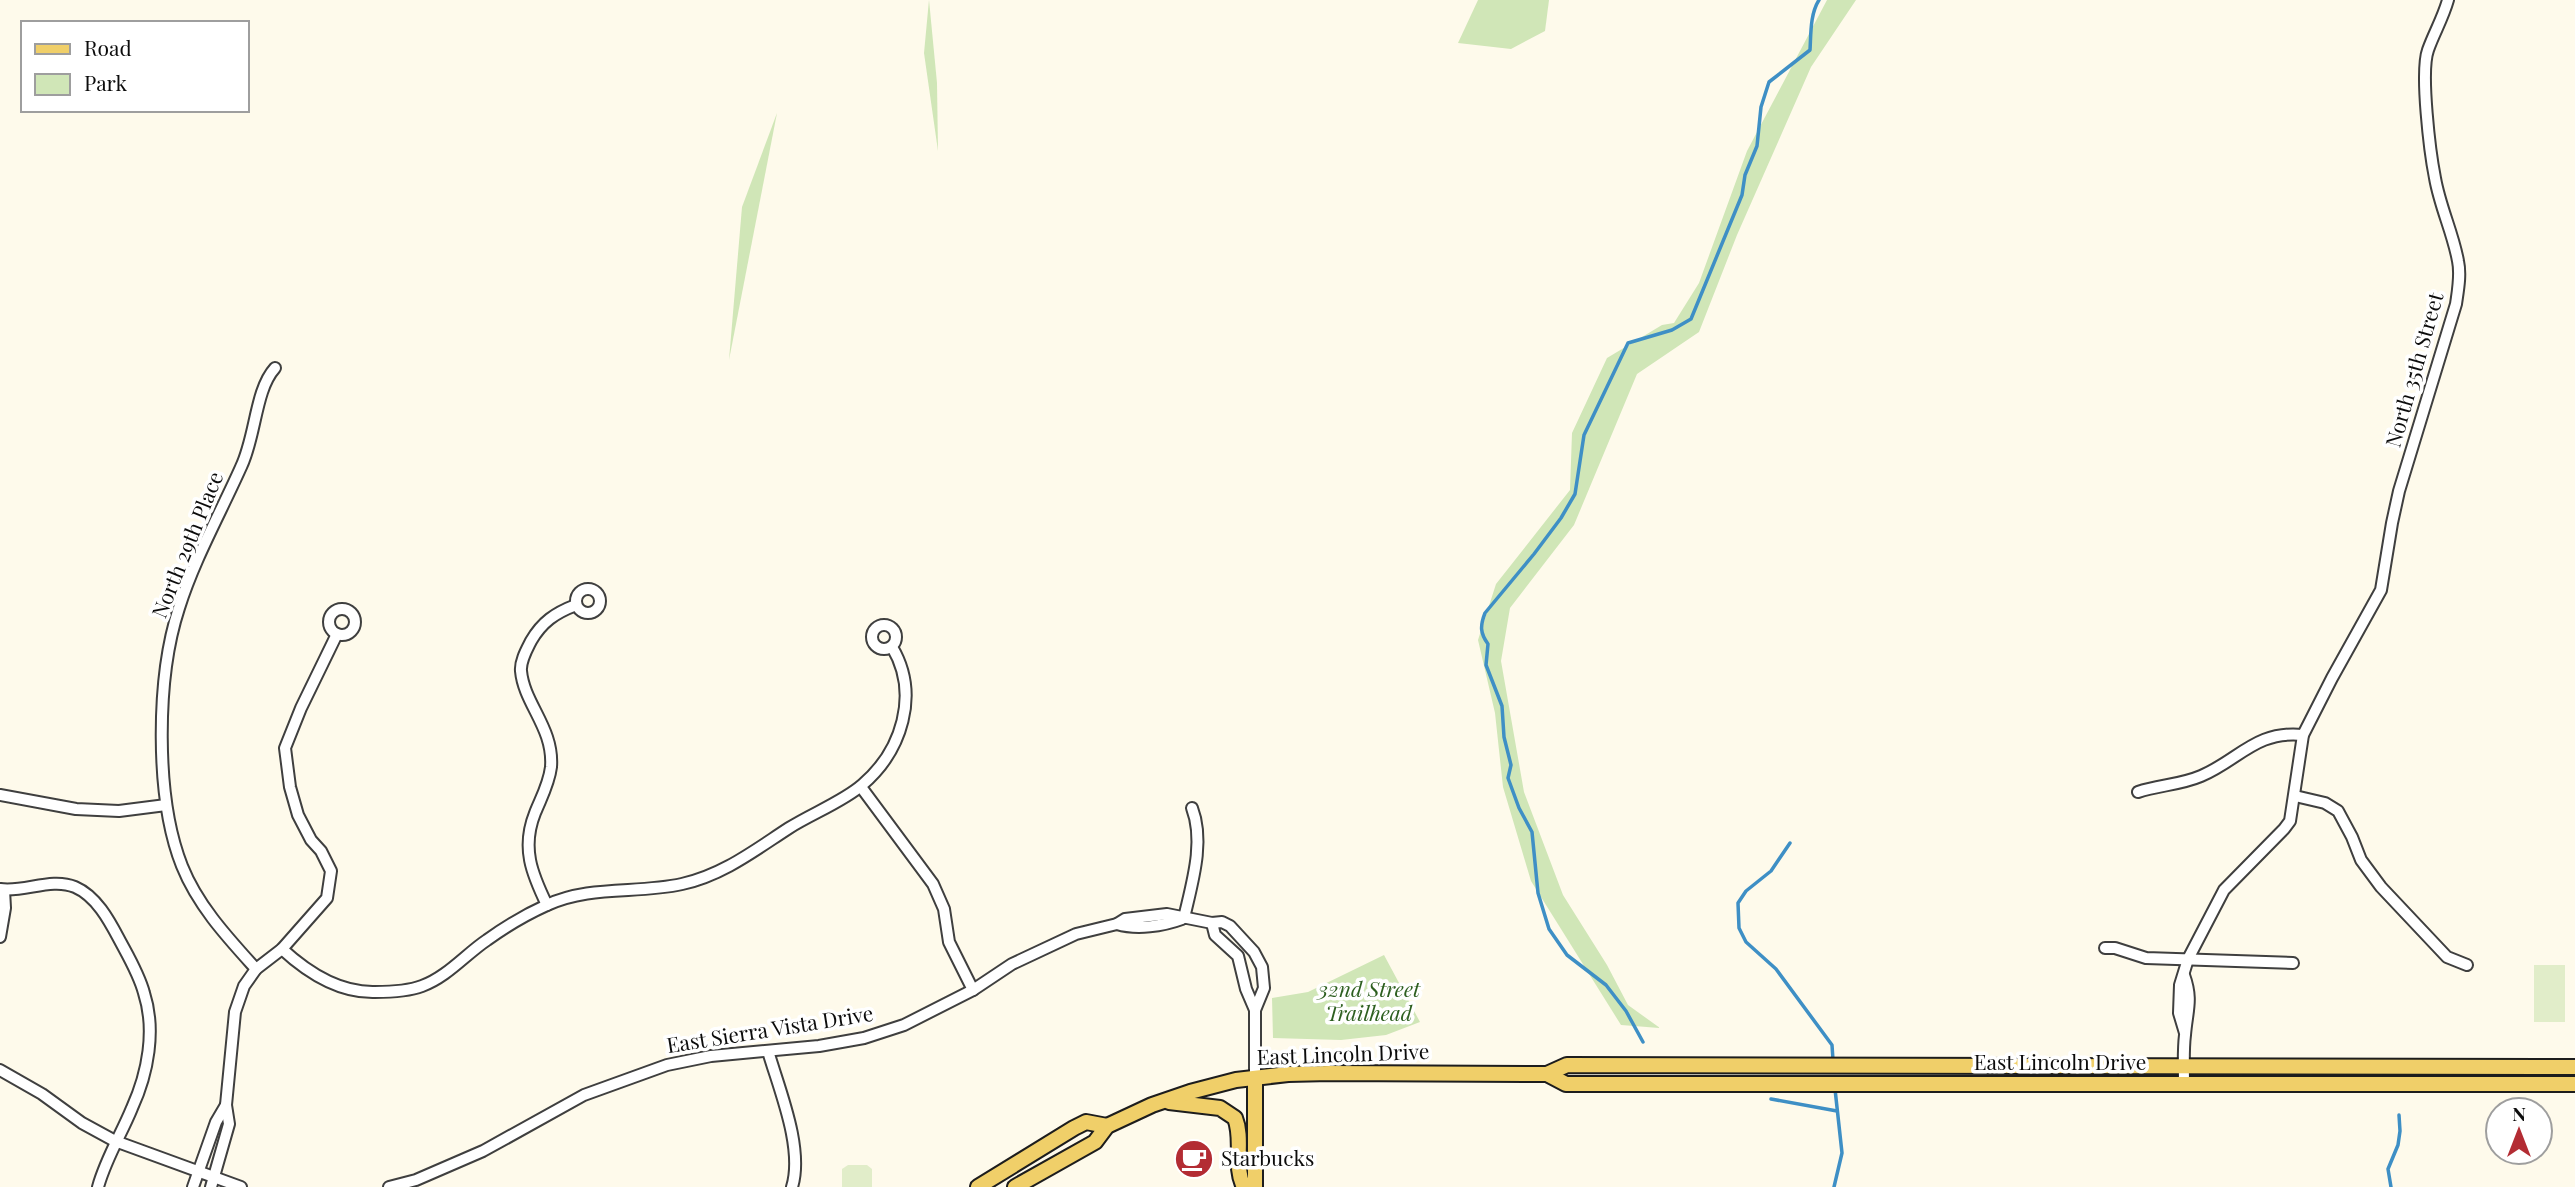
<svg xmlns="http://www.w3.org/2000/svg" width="2575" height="1187" font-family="'Playfair Display',serif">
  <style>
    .green { fill: #d0e6b7 }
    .pitch { fill: #e1edc9 }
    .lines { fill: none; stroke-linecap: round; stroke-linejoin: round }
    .stream { stroke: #3e8fc5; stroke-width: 3.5 }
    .minor-casing { stroke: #3f3f3f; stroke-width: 14 }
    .major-casing { stroke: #1d1d1d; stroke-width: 18 }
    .minor { stroke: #fff; stroke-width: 10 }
    .major { stroke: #f0cf69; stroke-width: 14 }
    .labels { text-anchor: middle; stroke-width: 7; stroke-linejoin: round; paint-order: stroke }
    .street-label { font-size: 21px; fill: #0c0c0c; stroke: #fff }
    .park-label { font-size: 21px; font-style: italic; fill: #2d5f20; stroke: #fff }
    .poi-label { font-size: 21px; fill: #0c0c0c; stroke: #fff; text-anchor: start }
  </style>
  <rect width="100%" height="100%" fill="#fefaeb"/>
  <!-- green -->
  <g class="green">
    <polygon points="929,0 937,83 938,151 924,53"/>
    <polygon points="1478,0 1549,0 1545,31 1511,49 1458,43"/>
    <polygon points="1827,0 1856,0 1811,67 1737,235 1699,332 1637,374 1574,525 1510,608 1501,661 1524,792 1563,895 1607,965 1628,1005 1660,1028 1621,1025 1531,881 1503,787 1495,713 1478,640 1496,584 1570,490 1572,433 1607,358 1662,325 1674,323 1699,283 1747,151"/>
    <polygon points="777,113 729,360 742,207"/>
    <polygon points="1384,955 1420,1022 1386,1035 1341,1040 1273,1038 1272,998 1308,992"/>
  </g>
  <!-- pitch -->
  <g class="pitch">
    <rect x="2534" y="965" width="31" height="57"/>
    <polygon points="848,1165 867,1165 872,1169 872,1187 842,1187 842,1169"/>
  </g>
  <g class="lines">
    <!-- stream -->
    <g class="stream">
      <polyline points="1790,843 1771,871 1746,891 1738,903 1739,928 1746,942 1776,969 1832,1045 1833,1060"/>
      <path d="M1643,1042L1626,1011L1606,985L1567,955L1549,929L1538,893L1532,832L1519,808L1508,778L1511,765L1504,737L1502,706L1486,665L1488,644C1480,633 1480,626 1485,613L1534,554L1561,518L1575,494L1584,435L1628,343L1672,330L1691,319L1742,195L1745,175L1757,146L1761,107L1769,82L1810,50C1811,34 1810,14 1819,0"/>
      <polyline points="1771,1099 1837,1111"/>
      <polyline points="1834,1187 1842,1153 1835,1089"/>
      <polyline points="2391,1187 2388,1169 2398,1145 2400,1131 2399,1115"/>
    </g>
    <!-- minor casing -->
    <g class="minor-casing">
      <g id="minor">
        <circle cx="588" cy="601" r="12"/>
        <circle cx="342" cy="622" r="13"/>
        <circle cx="884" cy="637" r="12"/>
        <polyline points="861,787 933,884 944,909 949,942 973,990"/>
        <path d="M2138,792C2159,785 2180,785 2201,776C2239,760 2256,730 2303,735"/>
        <polyline points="0,795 76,809 119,811 166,805"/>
        <polyline points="2295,796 2325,803 2338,811 2352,837 2361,860 2381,887 2447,957 2467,965"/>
        <path d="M0,889C24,893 51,877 75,887C96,896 109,920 119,939C128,956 139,974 144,993C156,1030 148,1073 132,1108C121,1135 106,1158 98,1187"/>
        <path d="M547,905C532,874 521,848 535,813C541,798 549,784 551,767C554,728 524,704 521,671C520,661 527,649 531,641C542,622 555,613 576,605"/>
        <path d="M1184,918C1192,883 1205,842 1192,808"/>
        <polyline points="1212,923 1215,935 1238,956 1246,989 1255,1010 1255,1078"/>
        <path d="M1117,924C1137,930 1163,926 1182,919"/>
        <polyline points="0,937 5,908 4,890"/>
        <polyline points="2105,948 2115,948 2146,958 2293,963"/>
        <path d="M282,949C308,973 339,993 375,992C390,992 409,991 422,986C447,977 466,954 487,940C505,927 527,914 547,905C590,885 637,894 682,884C723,875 755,850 789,828C811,814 844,801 862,785C902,751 920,694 892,647"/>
        <path d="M256,969C228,938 198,906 182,866C155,798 156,678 179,608C194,560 220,514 241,467C256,436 255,390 275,368"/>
        <path d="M2185,1033L2179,1013L2180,985L2188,959L2224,890L2284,829L2290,821L2303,735L2332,678L2381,590L2392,523L2399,491L2456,304C2458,290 2461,275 2458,261C2453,233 2440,207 2435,178C2430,153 2420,72 2428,50C2434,33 2443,18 2448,0"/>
        <path d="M768,1051C779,1089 804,1148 792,1187"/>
        <polyline points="0,1070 42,1094 82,1123 115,1141 241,1187"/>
        <path d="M2184,1084C2184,1068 2183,1051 2185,1035C2187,1010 2193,1000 2184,975"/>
        <polyline points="193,1187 216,1122 226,1105"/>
        <polyline points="211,1187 229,1124 226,1105 235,1012 244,986 256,969 282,949 327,898 331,871 321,851 311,840 298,815 290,787 285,748 301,708 337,634"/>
        <polyline points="389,1187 416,1180 483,1151 584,1095 667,1065 711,1056 819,1046 864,1038 904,1025 973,990 1012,964 1076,934 1117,924 1125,919 1167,914 1212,923 1222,922 1230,926 1254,952 1262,967 1264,988 1255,1010"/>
      </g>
    </g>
    <!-- major casing -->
    <g class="major-casing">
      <g id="major">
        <polyline points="1547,1074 1566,1084 2575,1084"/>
        <path d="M1169,1102L1220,1108L1235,1118C1244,1140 1233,1166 1244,1187"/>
        <polyline points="978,1187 1074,1128 1086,1122 1107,1126"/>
        <polyline points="1015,1187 1095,1142 1107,1126 1152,1105 1190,1092 1236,1080 1288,1074 1330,1073 1547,1074 1567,1065 2575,1067"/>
        <polyline points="1255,1187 1255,1078"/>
      </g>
    </g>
    <!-- minor -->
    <use href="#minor" class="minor"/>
    <!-- major -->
    <use href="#major" class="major"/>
  </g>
  <!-- icons -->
  <defs>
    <g id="cafe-disc" transform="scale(2.0125)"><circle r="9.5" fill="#b32c33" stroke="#fff"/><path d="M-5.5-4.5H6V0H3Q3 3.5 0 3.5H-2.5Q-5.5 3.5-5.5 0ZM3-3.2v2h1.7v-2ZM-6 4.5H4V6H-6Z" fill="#fff"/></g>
  </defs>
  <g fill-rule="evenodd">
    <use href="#cafe-disc" x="1194" y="1159"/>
  </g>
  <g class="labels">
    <!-- street labels -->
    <g class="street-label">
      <text transform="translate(2415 370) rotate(-74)" y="7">North 35th Street</text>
      <text transform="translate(188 545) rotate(-68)" y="7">North 29th Place</text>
      <text transform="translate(770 1030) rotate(-9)" y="7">East Sierra Vista Drive</text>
      <text transform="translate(1343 1055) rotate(-2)" y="7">East Lincoln Drive</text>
      <text x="2060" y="1070">East Lincoln Drive</text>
    </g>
    <!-- park labels -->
    <g class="park-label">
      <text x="1369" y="997">32nd Street<tspan x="1369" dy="24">Trailhead</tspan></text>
    </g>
    <!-- poi labels -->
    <g class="poi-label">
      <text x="1221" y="1166">Starbucks</text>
    </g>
  </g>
  <!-- legend -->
  <rect x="21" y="21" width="228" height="91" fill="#ffffff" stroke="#9e9e9e" stroke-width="2"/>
  <rect x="35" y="44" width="35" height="10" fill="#f0cf69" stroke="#9e9e9e" stroke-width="2"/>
  <text x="84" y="56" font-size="21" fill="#0c0c0c">Road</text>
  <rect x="35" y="74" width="35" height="21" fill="#d0e6b7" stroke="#9e9e9e" stroke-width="2"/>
  <text x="84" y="91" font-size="21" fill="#0c0c0c">Park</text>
  <!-- north arrow -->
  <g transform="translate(2519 1131)"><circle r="33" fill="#ffffff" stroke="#9e9e9e" stroke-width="2"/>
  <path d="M0-5L12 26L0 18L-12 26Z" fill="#b32c33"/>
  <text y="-10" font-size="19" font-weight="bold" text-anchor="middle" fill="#0c0c0c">N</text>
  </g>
</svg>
